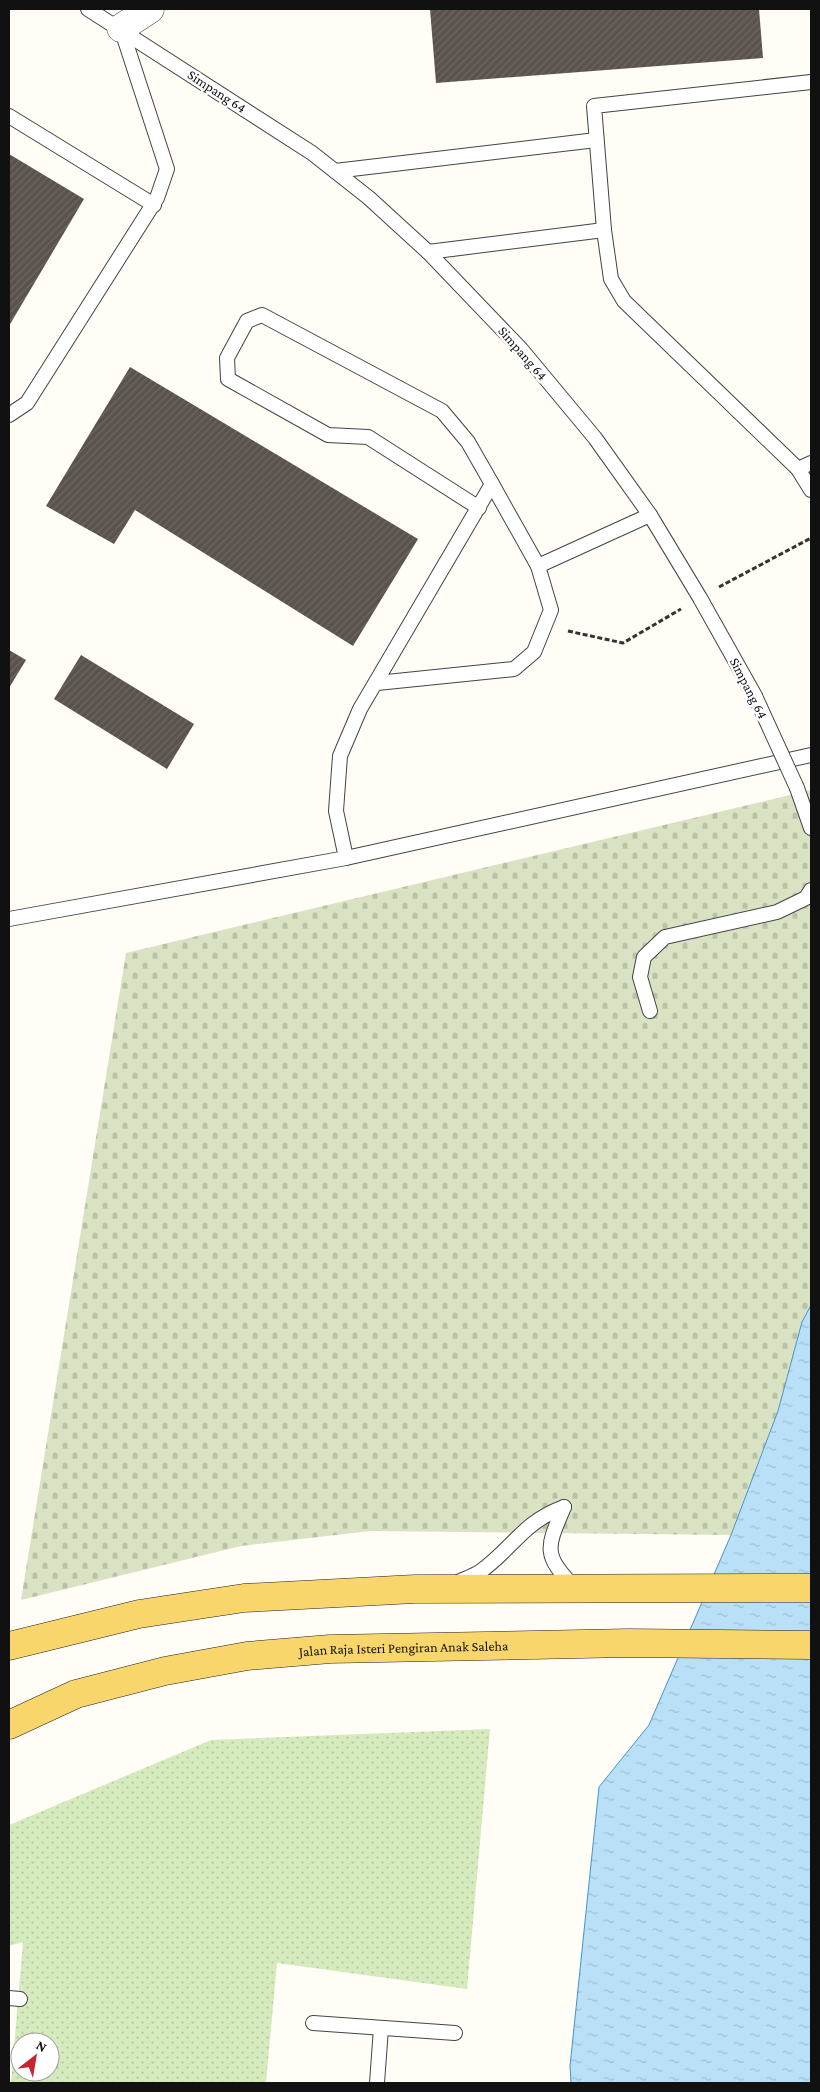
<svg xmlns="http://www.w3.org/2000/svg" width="820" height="2092" font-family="'Crimson Pro',serif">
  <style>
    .grass { fill: url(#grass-dots); fill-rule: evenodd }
    .cemetery { fill: url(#cemetery-stones) }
    .water { fill: url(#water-ripples); stroke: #3f96cf }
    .building { fill: url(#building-hatch) }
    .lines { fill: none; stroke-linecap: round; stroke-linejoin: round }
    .service-casing { stroke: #444; stroke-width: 16 }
    .minor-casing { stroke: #444; stroke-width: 29 }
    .primary-casing { stroke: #222; stroke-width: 29 }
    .path { stroke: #333; stroke-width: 3; stroke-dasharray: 5 2.5; stroke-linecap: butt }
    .service { stroke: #fff; stroke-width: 14 }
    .minor { stroke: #fff; stroke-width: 28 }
    .primary { stroke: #f9d66b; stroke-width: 28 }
    .service-bridge-casing { stroke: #444; stroke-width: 16; stroke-linecap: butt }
    .service-bridge { stroke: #fff; stroke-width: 14 }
    .labels { text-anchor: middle; stroke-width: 5; stroke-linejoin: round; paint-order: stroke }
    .street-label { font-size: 14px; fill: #111; stroke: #fff }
  </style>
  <defs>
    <pattern id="grass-dots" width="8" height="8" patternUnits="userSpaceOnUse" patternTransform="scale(1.25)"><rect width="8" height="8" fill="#d5ebbd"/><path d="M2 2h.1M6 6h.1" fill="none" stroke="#b6c8a1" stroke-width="1.8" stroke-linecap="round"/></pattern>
    <pattern id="cemetery-stones" width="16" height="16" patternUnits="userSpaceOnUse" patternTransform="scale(1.25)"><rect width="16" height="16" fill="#d9e3c4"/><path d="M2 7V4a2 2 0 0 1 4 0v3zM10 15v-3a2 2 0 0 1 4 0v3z" fill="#b9c2a7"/></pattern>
    <pattern id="water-ripples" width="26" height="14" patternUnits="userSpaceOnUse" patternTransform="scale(1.25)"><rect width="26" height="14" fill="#b9e0f7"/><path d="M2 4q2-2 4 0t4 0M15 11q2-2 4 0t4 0" fill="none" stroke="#9ebfd3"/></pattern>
    <pattern id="building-hatch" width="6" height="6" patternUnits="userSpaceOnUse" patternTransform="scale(1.25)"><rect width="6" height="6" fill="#5a524d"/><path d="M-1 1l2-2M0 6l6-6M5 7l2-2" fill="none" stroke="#6d6662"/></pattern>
  </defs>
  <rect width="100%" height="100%" fill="#fffdf5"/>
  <!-- grass -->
  <path class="grass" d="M490,1729L467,1989L277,1963L266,2083H11L23,1942L9,1946V1825L211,1740ZM20,2042H50V2072H20Z"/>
  <!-- cemetery -->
  <polygon class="cemetery" points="811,790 811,1305 802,1322 778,1411 731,1535 370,1531 241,1546 21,1600 126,953"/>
  <!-- water -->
  <polygon class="water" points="811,1305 811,2083 571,2083 570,2066 599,1787 649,1725 731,1535 778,1411 802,1322"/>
  <!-- building -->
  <g class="building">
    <polygon points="430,9 759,9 763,58 436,83"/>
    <polygon points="9,154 84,199 9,326"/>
    <polygon points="130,367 418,539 353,646 135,510 114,544 46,506"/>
    <polygon points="9,650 26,660 9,688"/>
    <polygon points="81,655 194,724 167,769 54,699"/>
  </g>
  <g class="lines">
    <!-- service casing -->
    <g class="service-casing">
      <g id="service">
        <polyline points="88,9 312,153 369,198 428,252 521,349 595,438 650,515 700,598 755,696"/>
        <polyline points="811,82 594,106 604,230 611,279 624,301 798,469 811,490"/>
        <polyline points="9,116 154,205"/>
        <polyline points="335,171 596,140"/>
        <polyline points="428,252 604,230"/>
        <polyline points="9,415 27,403 157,198 167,169 121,28"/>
        <polyline points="798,469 811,463"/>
        <polyline points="479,508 368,437 328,435 228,379 227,358 247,321 262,315 442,411 468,442 492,484"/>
        <polyline points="538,566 650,515"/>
        <polyline points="797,788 811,828"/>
        <polyline points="346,858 336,811 340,756 360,709 492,484 538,566 551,610 534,652 514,669 377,683"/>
        <polyline points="9,919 346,858 811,755"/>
        <polyline points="650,1011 640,977 644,957 665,937 777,912 806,898 811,890"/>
        <path d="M564,1507C547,1547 542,1554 574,1587"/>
        <path d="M456,1583C464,1579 474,1576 481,1571C513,1548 523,1522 564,1507"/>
        <polyline points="9,1998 20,1999"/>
        <polyline points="313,2023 455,2033"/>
        <polyline points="377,2083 381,2028"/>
      </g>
    </g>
    <!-- minor casing -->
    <g class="minor-casing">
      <polyline id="minor" points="121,28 150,9"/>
    </g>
    <!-- primary casing -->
    <g class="primary-casing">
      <g id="primary">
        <polyline points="9,1646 139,1614 244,1598 415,1589 811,1588"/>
        <path id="s1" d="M9,1725L76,1694L165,1671L247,1656L330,1649L629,1643L811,1645"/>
      </g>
    </g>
    <!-- path -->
    <g class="path">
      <polyline points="719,587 811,538"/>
      <polyline points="568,631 623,643 681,609"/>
    </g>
    <!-- service -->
    <use href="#service" class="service"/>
    <!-- minor -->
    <use href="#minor" class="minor"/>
    <!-- primary -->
    <use href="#primary" class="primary"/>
    <!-- service-bridge casing -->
    <g class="service-bridge-casing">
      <polyline id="service-bridge" points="755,696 797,788"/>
    </g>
    <!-- service-bridge -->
    <use href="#service-bridge" class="service-bridge"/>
  </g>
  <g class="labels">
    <!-- street labels -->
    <g class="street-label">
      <text transform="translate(217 91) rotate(33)" y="5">Simpang 64</text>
      <text transform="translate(523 353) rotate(49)" y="5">Simpang 64</text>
      <text transform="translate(749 688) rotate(63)" y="5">Simpang 64</text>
      <text dy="5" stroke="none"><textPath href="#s1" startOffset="406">Jalan Raja Isteri Pengiran Anak Saleha</textPath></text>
    </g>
  </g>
  <!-- border -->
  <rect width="820" height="2092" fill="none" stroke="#111111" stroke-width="20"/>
  <!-- north arrow -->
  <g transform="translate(35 2057) rotate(31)"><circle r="24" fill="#ffffff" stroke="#a0a0a0"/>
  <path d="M0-4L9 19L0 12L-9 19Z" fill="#c4262e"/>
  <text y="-8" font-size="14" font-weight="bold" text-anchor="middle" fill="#111111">N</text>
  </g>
</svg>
